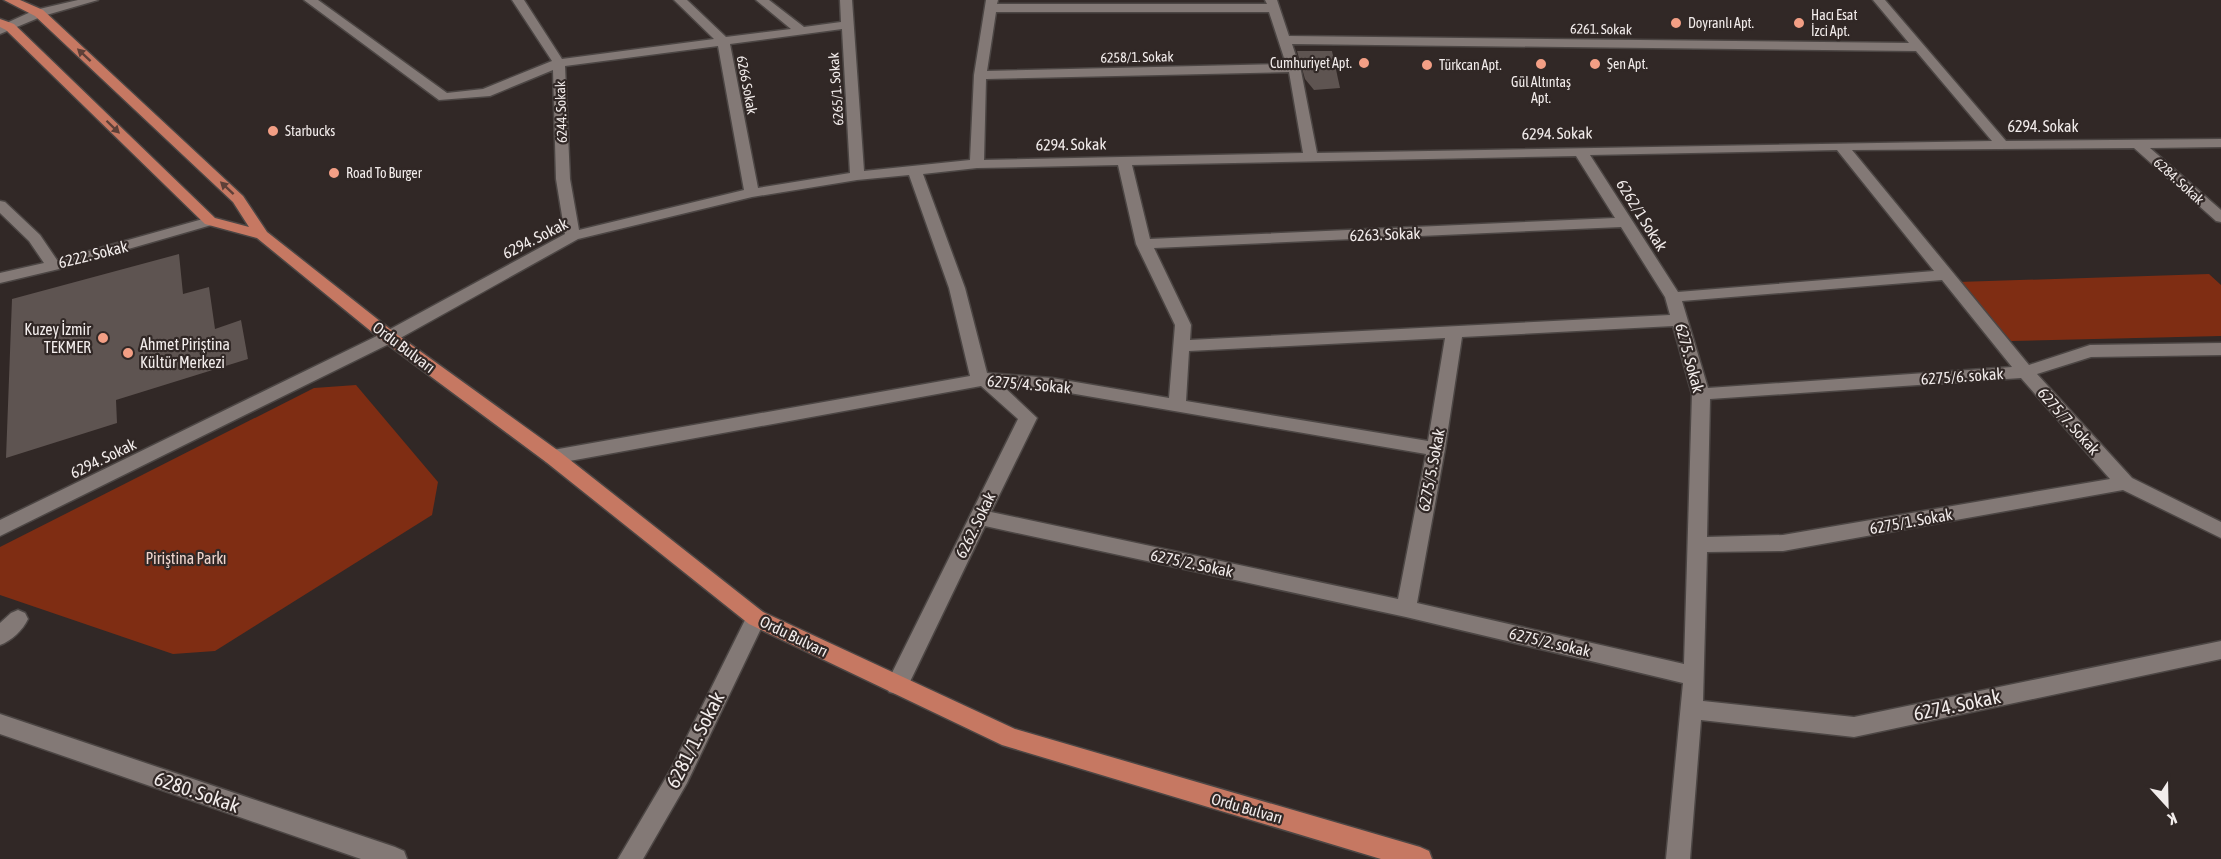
<svg xmlns="http://www.w3.org/2000/svg" width="2221" height="859" font-family="'Asap Condensed',sans-serif">
  <style>
    .green { fill: #7f2d13 }
    .building { fill: #5e5451 }
    .lines { fill: none; stroke-linecap: round; stroke-linejoin: round }
    .minor-casing { stroke: #4c4644; stroke-width: 3 }
    .major-casing { stroke: #4c4644; stroke-width: 3 }
    .minor { fill: #837976; fill-rule: evenodd }
    .major { fill: #c67862; fill-rule: evenodd }
    .oneway { fill: #5e4038 }
    .poi-dot { fill: #f39f85; stroke: #312826; stroke-width: 2 }
    .labels { text-anchor: middle; stroke-width: 4.5; stroke-linejoin: round; paint-order: stroke }
    .far-poi-label { font-size: 14px; fill: #f2eceb; stroke: #312826; text-anchor: start }
    .far-street-label { font-size: 14px; fill: #f2eceb; stroke: #312826 }
    .street-label { font-size: 16px; fill: #f2eceb; stroke: #312826 }
    .poi-label { font-size: 16px; fill: #f2eceb; stroke: #312826; text-anchor: end }
    .park-label { font-size: 16px; fill: #efd4cc; stroke: #312826 }
    .near-street-label { font-size: 20px; fill: #f2eceb; stroke: #312826 }
  </style>
  <rect width="100%" height="100%" fill="#312826"/>
  <!-- green -->
  <g class="green">
    <polygon points="2209,274 2221,285 2221,336 2011,341 1958,282"/>
    <polygon points="356,385 438,482 432,515 215,651 173,654 0,595 0,547 314,388"/>
  </g>
  <!-- building -->
  <g class="building">
    <polygon points="1297,51 1332,51 1340,88 1314,90 1305,79"/>
    <polygon points="179,254 183,294 209,287 215,329 241,320 248,359 116,400 117,423 6,458 12,299"/>
  </g>
  <g class="lines">
    <!-- minor casing -->
    <g class="minor-casing">
      <g id="minor">
        <polygon points="78,0 98,0 43,16 0,34 0,26 35,10"/>
        <path d="M304,0H318L447,93L483,89L552,61L512,0H524L562,59L714,39L674,0H687L726,37L791,29L756,0H769L804,27L841,22L840,0H852L864,171L970,160L974,75L986,0H998L997,4H1267L1265,0H1277L1289,36L1909,43L1873,0H1885L2006,141L2221,139V147L2150,148L2221,210V222L2216,221L2134,148L1852,150L2029,365L2090,345L2221,343V355L2091,357L2037,374L2132,478L2221,522V538L2123,490L1783,551L1707,552L1703,701L1854,717L2221,641V659L1854,737L1701,720L1690,859H1666L1683,683L1406,617L985,526L905,692L897,694L889,692L886,685L1018,419L981,386L553,464L546,462L544,457L546,452L553,450L970,376L949,288L909,175L857,180L752,197L578,239L395,341L0,536V520L383,333L565,234L556,179L553,70L490,96L439,100ZM996,12H1269L1286,64L987,71ZM842,29L850,173L758,188L730,44ZM1292,44L1916,51L1992,141L1317,153L1301,71ZM718,46L744,190L579,230L570,179L565,66ZM1289,72L1303,153L984,160L986,79ZM1837,150L1934,271L1678,292L1590,155ZM1576,156L1615,218L1150,239L1132,165ZM1118,165L1136,244L1175,325L1169,398L1052,378L987,373L965,288L923,174L977,168ZM1621,227L1665,297L1670,315L1190,340L1191,325L1154,248ZM1942,280L2012,367L1708,388L1682,301ZM1673,326L1692,394L1684,664L1417,603L1445,449L1462,337ZM1445,338L1428,441L1186,401L1189,351ZM2021,378L2110,479L1783,535L1707,537L1710,399ZM1003,386L1052,390L1426,454L1398,599L991,512L1037,418Z"/>
        <polygon points="0,201 5,202 40,235 57,260 210,217 217,221 215,224 59,269 0,283 0,273 44,263 29,241 0,213"/>
        <path d="M18,610L25,613L28,619C23,630 11,641 0,645V623L11,613Z"/>
        <polygon points="756,610 763,612 766,618 687,783 643,859 618,859 671,769 749,612"/>
        <polygon points="0,714 395,847 404,851 407,859 361,859 0,734"/>
      </g>
    </g>
    <!-- major casing -->
    <g class="major-casing">
      <polygon id="major" points="4,0 20,0 43,10 243,196 267,232 395,333 560,452 763,612 1015,729 1420,847 1429,851 1432,859 1381,859 1002,745 749,624 546,462 383,341 257,238 205,224 6,30 0,27 0,19 14,24 215,218 249,227 233,202 35,16"/>
    </g>
    <!-- minor -->
    <use href="#minor" class="minor"/>
    <!-- major -->
    <use href="#major" class="major"/>
  </g>
  <!-- one-way arrows -->
  <defs><path id="oneway-solid" d="M-6-.8H1V-3.2L6.5 0L1 3.2V.8H-6Z" transform="scale(1.5)"/></defs>
  <g class="oneway">
    <use href="#oneway-solid" transform="translate(84 55) rotate(-137)"/>
    <use href="#oneway-solid" transform="translate(113 127) rotate(44)"/>
    <use href="#oneway-solid" transform="translate(227 188) rotate(-137)"/>
  </g>
  <!-- markers -->
  <g class="poi-dot">
    <circle cx="1676" cy="23" r="6"/>
    <circle cx="1799" cy="23" r="6"/>
    <circle cx="1364" cy="63" r="6"/>
    <circle cx="1541" cy="64" r="6"/>
    <circle cx="1595" cy="64" r="6"/>
    <circle cx="1427" cy="65" r="6"/>
    <circle cx="273" cy="131" r="6"/>
    <circle cx="334" cy="173" r="6"/>
    <circle cx="103" cy="338" r="6"/>
    <circle cx="128" cy="353" r="6"/>
  </g>
  <g class="labels">
    <!-- far-poi labels -->
    <g class="far-poi-label">
      <text x="1811" y="20">Hacı Esat<tspan x="1811" dy="16">İzci Apt.</tspan></text>
      <text x="1688" y="28">Doyranlı Apt.</text>
      <text x="1352" y="68" text-anchor="end">Cumhuriyet Apt.</text>
      <text x="1607" y="69">Şen Apt.</text>
      <text x="1439" y="70">Türkcan Apt.</text>
      <text x="1541" y="87" text-anchor="middle">Gül Altıntaş<tspan x="1541" dy="16">Apt.</tspan></text>
      <text x="285" y="136">Starbucks</text>
      <text x="346" y="178">Road To Burger</text>
    </g>
    <!-- far-street labels -->
    <g class="far-street-label">
      <text transform="translate(1601 29) rotate(1)" y="5">6261. Sokak</text>
      <text transform="translate(1137 57) rotate(-1)" y="5">6258/1. Sokak</text>
      <text transform="translate(747 85) rotate(79)" y="5">6266 Sokak</text>
      <text transform="translate(836 89) rotate(-94)" y="5">6265/1. Sokak</text>
      <text transform="translate(561 112) rotate(-92)" y="5">6244. Sokak</text>
      <text transform="translate(2179 181) rotate(42)" y="5">6284. Sokak</text>
    </g>
    <!-- street labels -->
    <g class="street-label">
      <text x="2043" y="132">6294. Sokak</text>
      <text transform="translate(1557 133) rotate(-1)" y="6">6294. Sokak</text>
      <text transform="translate(1071 144) rotate(-1)" y="6">6294. Sokak</text>
      <text transform="translate(1642 215) rotate(58)" y="6">6262/1 Sokak</text>
      <text transform="translate(1385 234) rotate(-2)" y="6">6263. Sokak</text>
      <text transform="translate(535 238) rotate(-27)" y="6">6294. Sokak</text>
      <text transform="translate(93 254) rotate(-14)" y="6">6222. Sokak</text>
      <text transform="translate(404 347) rotate(37)" y="6">Ordu Bulvarı</text>
      <text transform="translate(1690 358) rotate(75)" y="6">6275. Sokak</text>
      <text transform="translate(1962 376) rotate(-4)" y="6">6275/6. sokak</text>
      <text transform="translate(1029 384) rotate(5)" y="6">6275/4. Sokak</text>
      <text transform="translate(2069 421) rotate(48)" y="6">6275/7. Sokak</text>
      <text transform="translate(103 458) rotate(-26)" y="6">6294. Sokak</text>
      <text transform="translate(1431 470) rotate(-79)" y="6">6275/5. Sokak</text>
      <text transform="translate(1911 521) rotate(-10)" y="6">6275/1. Sokak</text>
      <text transform="translate(975 525) rotate(-64)" y="6">6262. Sokak</text>
      <text transform="translate(1192 563) rotate(12)" y="6">6275/2. Sokak</text>
      <text transform="translate(794 636) rotate(26)" y="6">Ordu Bulvarı</text>
      <text transform="translate(1550 642) rotate(13)" y="6">6275/2. sokak</text>
      <text transform="translate(1247 808) rotate(16)" y="6">Ordu Bulvarı</text>
    </g>
    <!-- poi labels -->
    <g class="poi-label">
      <text x="91" y="335">Kuzey İzmir<tspan x="91" dy="18">TEKMER</tspan></text>
      <text x="140" y="350" text-anchor="start">Ahmet Piriştina<tspan x="140" dy="18">Kültür Merkezi</tspan></text>
    </g>
    <!-- park labels -->
    <g class="park-label">
      <text x="186" y="564">Piriştina Parkı</text>
    </g>
    <!-- near-street labels -->
    <g class="near-street-label">
      <text transform="translate(1957 705) rotate(-12)" y="7">6274. Sokak</text>
      <text transform="translate(695 740) rotate(-63)" y="7">6281/1. Sokak</text>
      <text transform="translate(197 792) rotate(19)" y="7">6280. Sokak</text>
    </g>
  </g>
  <!-- north arrow -->
  <g transform="translate(2167 805) rotate(158)" stroke="#312826" stroke-width="4.5" paint-order="stroke">
  <path d="M0-4.5L10 22L0 15L-10 22Z" fill="#f2eceb"/>
  <text y="-9" font-size="16" font-weight="bold" text-anchor="middle" fill="#f2eceb">K</text>
  </g>
</svg>
